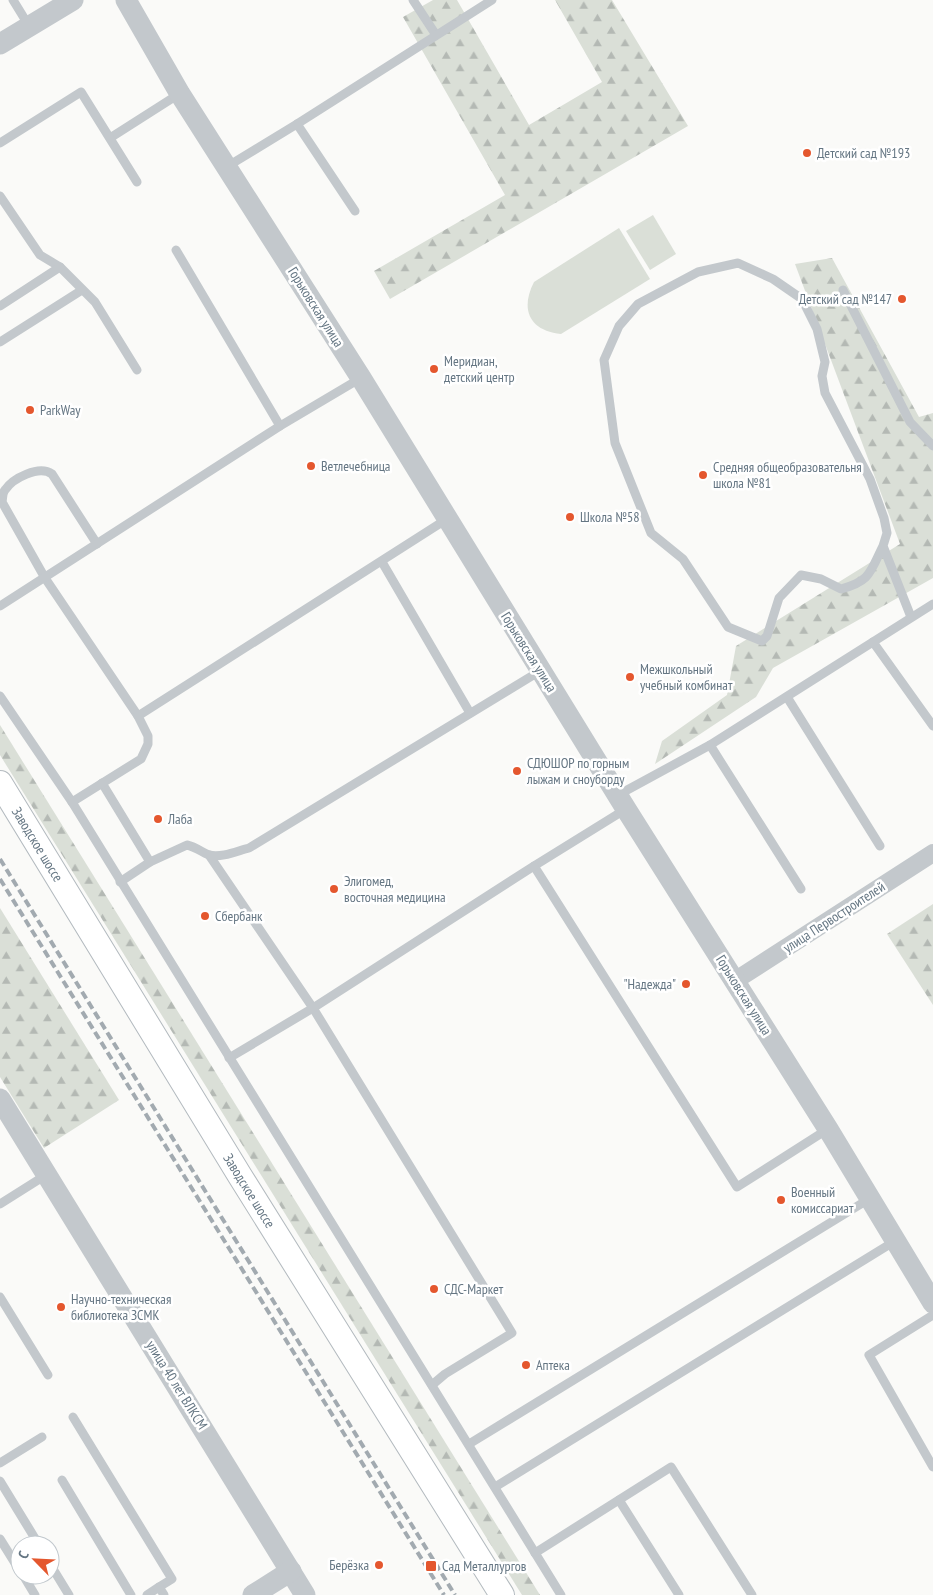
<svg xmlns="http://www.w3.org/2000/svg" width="933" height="1595" font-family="'PT Sans Narrow',sans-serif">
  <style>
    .forest { fill: url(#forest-firs) }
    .garden { fill: #dadfd7 }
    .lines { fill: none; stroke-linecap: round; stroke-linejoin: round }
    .secondary-casing { stroke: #b3babf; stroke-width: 26 }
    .service { stroke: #c3c8cc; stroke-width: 9 }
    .minor { stroke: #c3c8cc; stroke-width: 18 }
    .tertiary { stroke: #c3c8cc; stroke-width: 21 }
    .secondary { stroke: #fff; stroke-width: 24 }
    .rail { stroke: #a2aab0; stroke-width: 4; stroke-dasharray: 8 4; stroke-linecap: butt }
    .poi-dot { fill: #e4572e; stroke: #fff; stroke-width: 2 }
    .labels { text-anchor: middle; stroke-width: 5; stroke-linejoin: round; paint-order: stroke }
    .poi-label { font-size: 14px; fill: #657683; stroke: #fff; text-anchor: start }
    .street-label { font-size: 14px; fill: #657683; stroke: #fff }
  </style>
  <defs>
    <pattern id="forest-firs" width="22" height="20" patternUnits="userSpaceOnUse" patternTransform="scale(1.25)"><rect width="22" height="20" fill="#dadfd7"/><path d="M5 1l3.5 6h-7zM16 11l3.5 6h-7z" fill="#b4b9b4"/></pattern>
  </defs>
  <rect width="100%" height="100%" fill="#fafaf8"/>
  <!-- forest -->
  <g class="forest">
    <polygon points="433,0 457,0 529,125 602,82 555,0 612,0 688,126 390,299 374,271 505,195 403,17"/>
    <polygon points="832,258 919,417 933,413 933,578 773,668 756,697 655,764 662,741 727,695 736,646 900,544 795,264"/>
    <polygon points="0,725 540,1595 522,1595 0,755"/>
    <polygon points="933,904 933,1005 887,934"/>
    <polygon points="0,908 119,1100 44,1148 0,1077"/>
  </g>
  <!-- garden -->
  <g class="garden">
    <polygon points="653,215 676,254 650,270 626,231"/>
    <path d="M619,228L650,279L561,334C529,331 520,309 534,282Z"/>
  </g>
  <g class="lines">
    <!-- secondary casing -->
    <g class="secondary-casing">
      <g id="secondary">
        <path id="s1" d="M0,783L240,1176L502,1595"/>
      </g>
    </g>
    <!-- service -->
    <g class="service">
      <polyline points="13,0 29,26"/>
      <polyline points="413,0 436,35"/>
      <polyline points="297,124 492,0"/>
      <polyline points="110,138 179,94"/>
      <polyline points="0,143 81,92 137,182"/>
      <polyline points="228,166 297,124 355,211"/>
      <polyline points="0,196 40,255 60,267 95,302 137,370"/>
      <polyline points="176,250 280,426"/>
      <polyline points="843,290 910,422 933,446"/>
      <polyline points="0,306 60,267"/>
      <polyline points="0,342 82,290"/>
      <path d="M97,544L52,474C39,465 13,478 5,490C2,493 3,498 2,502L45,578L138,716"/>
      <path d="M883,546C870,572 871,581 841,589L821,579L801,575L779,598L767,636L762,641L728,627L683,559L651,533L615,443L604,360L619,326L638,304L698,272L738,263L773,279L802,299L817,329L825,362L822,376L825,393L870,479L884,518L887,533L883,546L911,617"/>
      <polyline points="382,562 470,713"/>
      <polyline points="0,606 280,426 361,378"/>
      <polyline points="873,642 933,726"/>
      <polyline points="0,696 72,802 561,1595"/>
      <polyline points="787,697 880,846"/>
      <polyline points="710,745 801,889"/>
      <polyline points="102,783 150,862"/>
      <polyline points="618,795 710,745 933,604"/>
      <polyline points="72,802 141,759 148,744 148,736 138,716 447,519"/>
      <polyline points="626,809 534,866 737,1187 828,1129"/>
      <polyline points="209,855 313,1008 512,1333 445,1374 432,1385"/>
      <path d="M120,882L150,862L187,845C196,847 203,853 209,855C222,858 237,851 249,848L540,671"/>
      <polyline points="229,1058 313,1008 534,866"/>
      <polyline points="0,1204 46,1175"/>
      <polyline points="0,1297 48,1375"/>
      <polyline points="933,1315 869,1355 933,1467"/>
      <polyline points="73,1417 172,1579 159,1587 164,1595"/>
      <polyline points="469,1444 869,1199"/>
      <polyline points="0,1463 42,1437"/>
      <polyline points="62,1480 131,1595"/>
      <polyline points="0,1481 39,1545"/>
      <polyline points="495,1487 895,1241"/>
      <polyline points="619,1500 679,1595"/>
      <polyline points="0,1539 20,1571"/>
      <polyline points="535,1553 671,1467 752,1595"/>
      <polyline points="50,1564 69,1595"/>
      <polyline points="23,1575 35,1595"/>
      <polyline points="147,1595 159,1587"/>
    </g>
    <!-- minor -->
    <polyline class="minor" points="736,980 933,853"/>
    <!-- tertiary -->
    <g class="tertiary">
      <polyline points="126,0 180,94 361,378 626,809 828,1129 933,1303"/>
      <polyline points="0,44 73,0"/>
      <polyline points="0,1099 305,1595"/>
      <polyline points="253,1595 291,1571"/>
    </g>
    <!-- secondary -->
    <use href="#secondary" class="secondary"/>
    <!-- rail -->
    <g class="rail">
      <polyline points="0,859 455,1595"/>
      <polyline points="0,879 444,1595"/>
    </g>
  </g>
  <!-- markers -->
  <g class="poi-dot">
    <circle cx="807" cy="153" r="5"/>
    <circle cx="902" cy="299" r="5"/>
    <circle cx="434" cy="369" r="5"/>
    <circle cx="30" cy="410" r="5"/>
    <circle cx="311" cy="466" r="5"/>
    <circle cx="703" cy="475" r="5"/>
    <circle cx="570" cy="517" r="5"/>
    <circle cx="630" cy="677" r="5"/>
    <circle cx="517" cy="771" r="5"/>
    <circle cx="158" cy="819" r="5"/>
    <circle cx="334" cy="889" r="5"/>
    <circle cx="205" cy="916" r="5"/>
    <circle cx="686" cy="984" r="5"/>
    <circle cx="781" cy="1200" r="5"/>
    <circle cx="434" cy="1289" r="5"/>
    <circle cx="61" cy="1307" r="5"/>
    <circle cx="526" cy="1365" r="5"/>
    <circle cx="379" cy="1565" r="5"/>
    <rect x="425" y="1560" width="12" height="12" rx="2.5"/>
  </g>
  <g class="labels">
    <!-- poi labels -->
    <g class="poi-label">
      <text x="817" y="158">Детский сад №193</text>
      <text x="892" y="304" text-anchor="end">Детский сад №147</text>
      <text x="444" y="366">Меридиан,<tspan x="444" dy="16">детский центр</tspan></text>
      <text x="40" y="415">ParkWay</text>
      <text x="321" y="471">Ветлечебница</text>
      <text x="713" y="472">Средняя общеобразовательня<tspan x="713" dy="16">школа №81</tspan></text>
      <text x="580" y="522">Школа №58</text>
      <text x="640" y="674">Межшкольный<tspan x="640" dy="16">учебный комбинат</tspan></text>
      <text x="527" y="768">СДЮШОР по горным<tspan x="527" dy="16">лыжам и сноуборду</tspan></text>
      <text x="168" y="824">Лаба</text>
      <text x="344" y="886">Элигомед,<tspan x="344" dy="16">восточная медицина</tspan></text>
      <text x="215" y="921">Сбербанк</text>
      <text x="676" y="989" text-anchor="end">"Надежда"</text>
      <text x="791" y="1197">Военный<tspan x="791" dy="16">комиссариат</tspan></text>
      <text x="444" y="1294">СДС-Маркет</text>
      <text x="71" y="1304">Научно-техническая<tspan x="71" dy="16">библиотека ЗСМК</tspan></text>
      <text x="536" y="1370">Аптека</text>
      <text x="369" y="1570" text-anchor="end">Берёзка</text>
      <text x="442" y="1571">Сад Металлургов</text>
    </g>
    <!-- street labels -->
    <g class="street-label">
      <text transform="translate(316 307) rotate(58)" y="5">Горьковская улица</text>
      <text transform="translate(529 652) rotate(58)" y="5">Горьковская улица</text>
      <text dy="5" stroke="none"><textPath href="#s1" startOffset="72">Заводское шоссе</textPath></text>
      <text transform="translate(834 917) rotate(-33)" y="5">улица Первостроителей</text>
      <text transform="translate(744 995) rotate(58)" y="5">Горьковская улица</text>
      <text dy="5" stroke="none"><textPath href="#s1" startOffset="478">Заводское шоссе</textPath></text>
      <text transform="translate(177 1385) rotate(58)" y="5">улица 40 лет ВЛКСМ</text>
    </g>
  </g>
  <!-- north arrow -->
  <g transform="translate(35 1560) rotate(294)"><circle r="24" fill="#ffffff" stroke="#c1c8cd"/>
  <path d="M0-4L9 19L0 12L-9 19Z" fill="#e4572e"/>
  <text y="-8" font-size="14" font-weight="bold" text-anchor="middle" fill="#657683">С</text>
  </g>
</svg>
